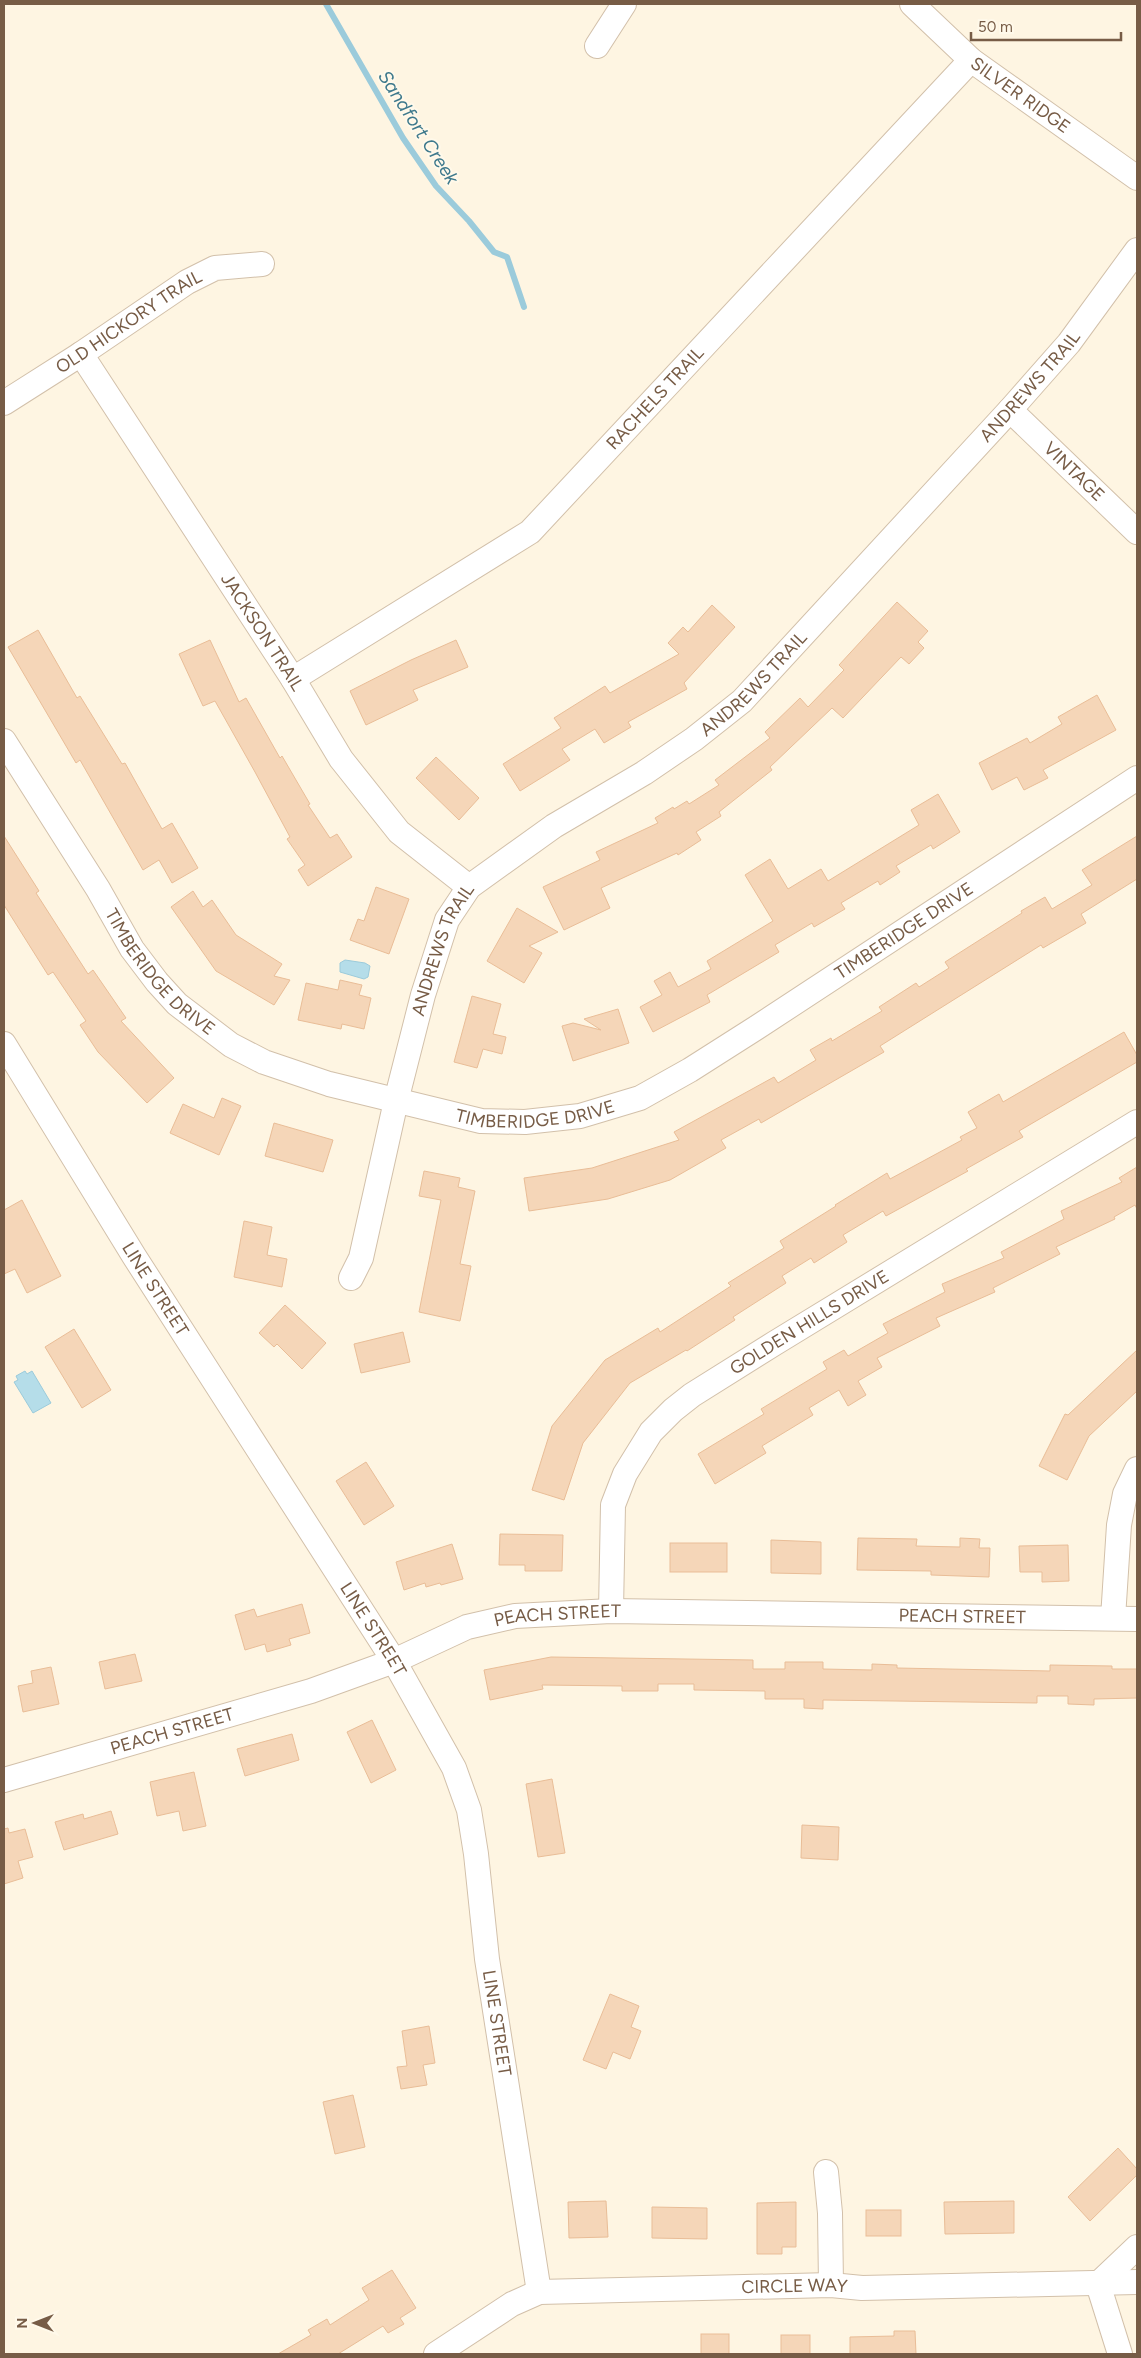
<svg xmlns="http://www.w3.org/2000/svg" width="1141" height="2358" font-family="Figtree,sans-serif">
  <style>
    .water { fill: #b5dde9; stroke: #9bcbdb }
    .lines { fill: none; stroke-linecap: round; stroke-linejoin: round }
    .stream { stroke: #9bcbdb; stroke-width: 6 }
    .building { fill: #f5d6b8; stroke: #e9bd97 }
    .street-casing { stroke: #d2c0aa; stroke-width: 26 }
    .street { stroke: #fff; stroke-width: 24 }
    .labels { text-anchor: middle; stroke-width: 4; stroke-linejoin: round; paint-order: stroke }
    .street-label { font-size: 18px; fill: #775c46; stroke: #fff9ea }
    .water-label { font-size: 19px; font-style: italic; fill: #3e798c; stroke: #fff9ea }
  </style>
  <rect width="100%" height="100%" fill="#fef5e2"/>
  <!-- water -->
  <g class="water">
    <polygon points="345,960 365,963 370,966 368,977 364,979 340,972 340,963"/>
    <polygon points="25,1371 27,1374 32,1371 51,1403 33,1413 14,1382 18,1380 16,1376"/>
  </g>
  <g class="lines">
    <!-- stream -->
    <polyline class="stream" points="326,4 403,138 436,186 469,221 494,252 507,257 524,307"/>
  </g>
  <!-- building -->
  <g class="building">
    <polygon points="897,602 928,631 918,642 924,648 909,664 901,657 843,718 832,708 770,767 772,770 719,812 721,816 696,832 701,840 678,855 677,853 601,888 610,908 564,930 543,887 600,860 596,852 658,823 655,818 673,807 674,809 687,801 689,804 719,785 715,780 770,738 765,732 800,698 808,707 844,670 839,665"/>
    <polygon points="712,605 735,627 684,683 687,689 628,722 631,727 604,743 595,729 562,749 570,760 520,791 503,764 561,728 554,718 605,686 610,693 679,654 668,643 683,627 688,632"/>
    <polygon points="38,630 77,698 80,696 122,764 125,763 162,829 172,823 198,868 172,883 159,860 143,870 80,760 76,763 8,647"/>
    <polygon points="210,640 239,702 246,698 280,758 282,756 310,804 308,805 330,838 337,834 352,857 308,886 298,870 305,865 287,839 290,837 255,772 215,701 203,706 179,654"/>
    <polygon points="456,640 468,667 413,690 418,700 366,725 350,691 411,660"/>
    <polygon points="1097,695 1116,730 1043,770 1048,778 1024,790 1017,777 992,790 979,763 1027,738 1030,743 1062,724 1058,717"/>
    <polygon points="436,757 479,798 459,820 416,778"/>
    <polygon points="938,794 960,832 933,849 931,845 896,866 900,872 880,885 878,881 841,903 845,909 814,927 812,923 775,945 779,952 707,995 710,1002 653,1032 640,1007 662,995 654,981 670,972 678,987 711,969 707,961 773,921 745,875 770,859 788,889 821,869 828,881 919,825 911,810"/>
    <polygon points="4,836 39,891 36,893 88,974 93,970 126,1018 121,1021 174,1078 147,1103 98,1052 80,1025 86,1021 53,972 48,975 4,905"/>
    <polygon points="1137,836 1137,879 1081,914 1086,923 1043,948 1041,945 880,1046 884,1052 761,1123 759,1119 721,1140 726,1148 670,1180 608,1199 529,1211 524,1178 592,1168 679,1140 674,1132 774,1077 778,1083 816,1060 810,1050 831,1038 832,1041 882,1011 879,1007 916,983 919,987 949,968 945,962 1022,913 1021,911 1045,897 1052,909 1092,885 1082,870"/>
    <polygon points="376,887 409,899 389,954 350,940 358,919 364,921"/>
    <polygon points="193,891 203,907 212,900 236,935 282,964 274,976 290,980 274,1005 216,971 171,907"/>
    <polygon points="517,908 558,932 529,946 542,953 524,983 487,961"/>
    <polygon points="340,980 362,985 359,995 371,998 364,1029 342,1024 341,1029 298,1020 306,983 338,990"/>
    <polygon points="472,996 501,1004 493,1034 506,1037 502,1054 483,1049 477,1068 454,1062"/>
    <polygon points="618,1009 629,1043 573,1061 562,1026 573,1023 601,1030 584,1019"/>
    <polygon points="1124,1032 1137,1055 1137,1062 1019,1131 1023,1137 966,1169 968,1171 886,1216 883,1211 843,1235 847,1242 814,1263 811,1258 782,1276 786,1283 733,1317 735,1320 687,1351 686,1350 630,1383 583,1443 564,1500 532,1490 552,1426 605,1360 658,1328 660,1332 731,1286 728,1283 784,1248 780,1241 836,1206 835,1205 887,1173 890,1179 962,1140 960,1137 977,1128 968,1112 999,1094 1003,1102"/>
    <polygon points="222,1098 241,1106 219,1155 170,1133 183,1104 214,1118"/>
    <polygon points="274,1123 333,1140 323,1172 265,1156"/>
    <polygon points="1137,1167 1137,1209 1135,1205 1114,1217 1115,1219 1056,1247 1060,1254 993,1288 995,1292 936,1318 940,1326 877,1358 882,1367 858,1381 866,1395 848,1406 839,1390 809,1408 813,1415 762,1446 766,1453 715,1484 698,1454 764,1414 761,1409 827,1369 823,1362 844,1350 848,1356 888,1333 883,1324 945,1292 942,1284 1004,1258 1001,1252 1064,1219 1061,1211 1122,1182 1119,1178"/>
    <polygon points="424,1171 460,1178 458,1187 475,1191 460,1264 471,1266 460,1321 419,1312 441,1200 419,1196"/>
    <polygon points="22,1200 61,1276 27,1293 15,1269 4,1274 4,1210"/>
    <polygon points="244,1221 272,1227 267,1255 287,1259 282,1287 234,1277"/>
    <polygon points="285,1305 326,1343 302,1369 277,1344 274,1347 259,1333"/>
    <polygon points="74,1329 111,1390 82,1408 45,1347"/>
    <polygon points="403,1332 410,1362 361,1373 354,1344"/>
    <polygon points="1137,1350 1137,1391 1089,1436 1067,1480 1039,1466 1065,1414 1068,1415"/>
    <polygon points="366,1462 394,1506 364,1525 336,1481"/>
    <polygon points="500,1534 563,1535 562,1571 525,1571 525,1565 499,1565"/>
    <polygon points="858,1538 917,1539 916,1546 960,1547 960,1538 980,1539 979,1548 990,1548 989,1577 931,1575 931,1571 857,1570"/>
    <polygon points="771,1540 821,1542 821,1574 771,1573"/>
    <rect x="670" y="1543" width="57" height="29"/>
    <polygon points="452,1544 463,1579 441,1585 440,1583 426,1587 425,1583 404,1590 396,1562"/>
    <polygon points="1068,1545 1069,1581 1042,1582 1042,1572 1020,1572 1019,1546"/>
    <polygon points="302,1604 310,1633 289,1639 291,1645 267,1652 265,1644 245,1650 235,1615 254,1609 257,1617"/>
    <polygon points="135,1654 142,1681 105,1689 99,1662"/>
    <polygon points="551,1657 753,1660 753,1669 785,1669 785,1662 823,1662 823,1669 872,1670 872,1664 897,1665 897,1668 1050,1671 1050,1665 1112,1666 1112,1669 1137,1669 1137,1698 1094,1699 1094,1705 1068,1704 1068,1696 1037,1696 1037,1703 823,1700 823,1709 804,1708 804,1699 765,1699 765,1691 694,1690 694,1684 658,1684 658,1691 622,1691 622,1686 542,1685 543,1689 490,1700 484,1670"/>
    <polygon points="51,1667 59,1704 23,1712 18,1686 33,1683 31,1671"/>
    <polygon points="372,1720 396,1770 371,1783 347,1732"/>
    <polygon points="292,1734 299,1760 245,1776 237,1749"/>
    <polygon points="194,1772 206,1826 183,1831 179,1811 157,1816 150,1782"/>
    <polygon points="552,1779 565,1853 538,1857 526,1784"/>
    <polygon points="111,1811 118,1834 64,1850 55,1822 83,1814 84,1819"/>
    <polygon points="802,1825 839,1827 838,1860 801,1858"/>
    <polygon points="8,1828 9,1833 25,1829 33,1857 18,1861 23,1878 4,1884 4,1829"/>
    <polygon points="610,1994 639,2006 631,2027 641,2031 630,2059 613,2052 606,2069 583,2060"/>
    <polygon points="429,2026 435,2063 423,2065 427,2085 401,2089 397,2067 407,2066 402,2031"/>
    <polygon points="353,2095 365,2147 335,2154 323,2102"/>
    <polygon points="1118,2148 1137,2169 1137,2175 1090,2221 1068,2197"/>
    <polygon points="606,2201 608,2237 569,2238 568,2202"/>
    <polygon points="1014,2201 1014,2233 945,2234 944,2202"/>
    <polygon points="796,2202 796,2247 782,2247 782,2254 757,2254 757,2203"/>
    <polygon points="652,2207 707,2208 707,2239 652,2238"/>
    <rect x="866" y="2210" width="35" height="26"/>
    <polygon points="392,2270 416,2308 400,2318 404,2324 388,2333 383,2326 338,2354 278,2354 311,2335 308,2330 327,2319 330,2325 369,2300 362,2288"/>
    <polygon points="894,2331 915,2331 916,2354 850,2354 850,2337 894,2336"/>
    <rect x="701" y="2334" width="28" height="20"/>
    <rect x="781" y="2335" width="29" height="19"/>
  </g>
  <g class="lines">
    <!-- street casing -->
    <g class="street-casing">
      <g id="street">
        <path id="s1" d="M912,4L971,60L1137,178"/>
        <polyline points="597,46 624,4"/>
        <path id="s2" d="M81,354L293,679L341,759L399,832L469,887"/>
        <path id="s3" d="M4,403L81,354L187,282L215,268L262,264"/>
        <path id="s4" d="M1010,410L1137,532"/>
        <path id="s5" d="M293,679L530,532L971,60"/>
        <path id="s6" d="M4,741L98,889L132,949L157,982L177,1004L231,1045L264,1062L329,1084L481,1121L525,1122L580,1116L640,1098L690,1070L756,1028L1137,778"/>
        <path id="s7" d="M4,1044L134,1256L394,1661L454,1768L469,1810L476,1854L487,1959L539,2292"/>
        <path id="s8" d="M351,1278L361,1258L396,1101L423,995L447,920L469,887L554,826L644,773L694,739L742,701L1010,410L1069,343L1137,250"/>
        <path id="s9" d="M611,1611L613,1505L625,1474L651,1432L673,1410L692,1395L775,1343L1137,1122"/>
        <polyline points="1113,1618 1119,1525 1125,1494 1137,1469"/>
        <path id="s10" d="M4,1780L311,1691L394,1661L467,1627L515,1616L611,1611L1137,1619"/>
        <polyline points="826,2172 830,2213 831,2285"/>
        <polyline points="1098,2284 1120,2354"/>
        <polyline points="1098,2284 1137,2247"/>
        <path id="s11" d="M436,2354L512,2304L539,2292L831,2285L862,2288L1137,2282"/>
      </g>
    </g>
    <!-- street -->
    <use href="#street" class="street"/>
  </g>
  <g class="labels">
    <!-- street labels -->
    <g class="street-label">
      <text dy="6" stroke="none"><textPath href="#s1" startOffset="142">SILVER RIDGE</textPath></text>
      <text dy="6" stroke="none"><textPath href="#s3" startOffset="149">OLD HICKORY TRAIL</textPath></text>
      <text dy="6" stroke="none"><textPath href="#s8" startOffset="1168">ANDREWS TRAIL</textPath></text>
      <text dy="6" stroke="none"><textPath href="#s5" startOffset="462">RACHELS TRAIL</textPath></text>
      <text dy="6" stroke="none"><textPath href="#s4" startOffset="89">VINTAGE</textPath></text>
      <text dy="6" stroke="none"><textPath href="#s2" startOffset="332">JACKSON TRAIL</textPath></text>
      <text dy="6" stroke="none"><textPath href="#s8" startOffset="762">ANDREWS TRAIL</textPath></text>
      <text dy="6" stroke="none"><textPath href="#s6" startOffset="1120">TIMBERIDGE DRIVE</textPath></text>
      <text dy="6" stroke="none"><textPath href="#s8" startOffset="342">ANDREWS TRAIL</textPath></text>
      <text dy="6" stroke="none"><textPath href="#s6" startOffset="280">TIMBERIDGE DRIVE</textPath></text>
      <text dy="6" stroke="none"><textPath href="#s6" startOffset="700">TIMBERIDGE DRIVE</textPath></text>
      <text dy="6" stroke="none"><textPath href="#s7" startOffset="288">LINE STREET</textPath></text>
      <text dy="6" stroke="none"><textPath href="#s9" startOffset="382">GOLDEN HILLS DRIVE</textPath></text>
      <text dy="6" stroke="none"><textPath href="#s10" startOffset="985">PEACH STREET</textPath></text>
      <text dy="6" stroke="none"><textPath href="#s10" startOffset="580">PEACH STREET</textPath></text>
      <text dy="6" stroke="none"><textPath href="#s7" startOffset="692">LINE STREET</textPath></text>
      <text dy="6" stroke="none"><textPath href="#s10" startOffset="175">PEACH STREET</textPath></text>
      <text dy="6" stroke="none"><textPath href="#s7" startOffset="1112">LINE STREET</textPath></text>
      <text dy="6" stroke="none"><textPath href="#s11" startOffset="376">CIRCLE WAY</textPath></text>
    </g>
    <!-- water labels -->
    <g class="water-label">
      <text transform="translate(419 127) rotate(57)" y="7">Sandfort Creek</text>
    </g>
  </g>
  <!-- border -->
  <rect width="1141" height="2358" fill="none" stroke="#775c46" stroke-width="10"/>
  <!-- north arrow -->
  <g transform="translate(35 2323) rotate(270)" stroke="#fff9ea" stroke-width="4" paint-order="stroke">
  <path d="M0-4L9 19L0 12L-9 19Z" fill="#775c46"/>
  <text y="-8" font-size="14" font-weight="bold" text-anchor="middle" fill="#775c46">N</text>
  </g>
  <!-- scale -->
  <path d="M971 32v8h150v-8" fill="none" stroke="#775c46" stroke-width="2.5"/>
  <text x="978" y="32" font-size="15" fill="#775c46" stroke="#fff9ea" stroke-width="4" paint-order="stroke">50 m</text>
</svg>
